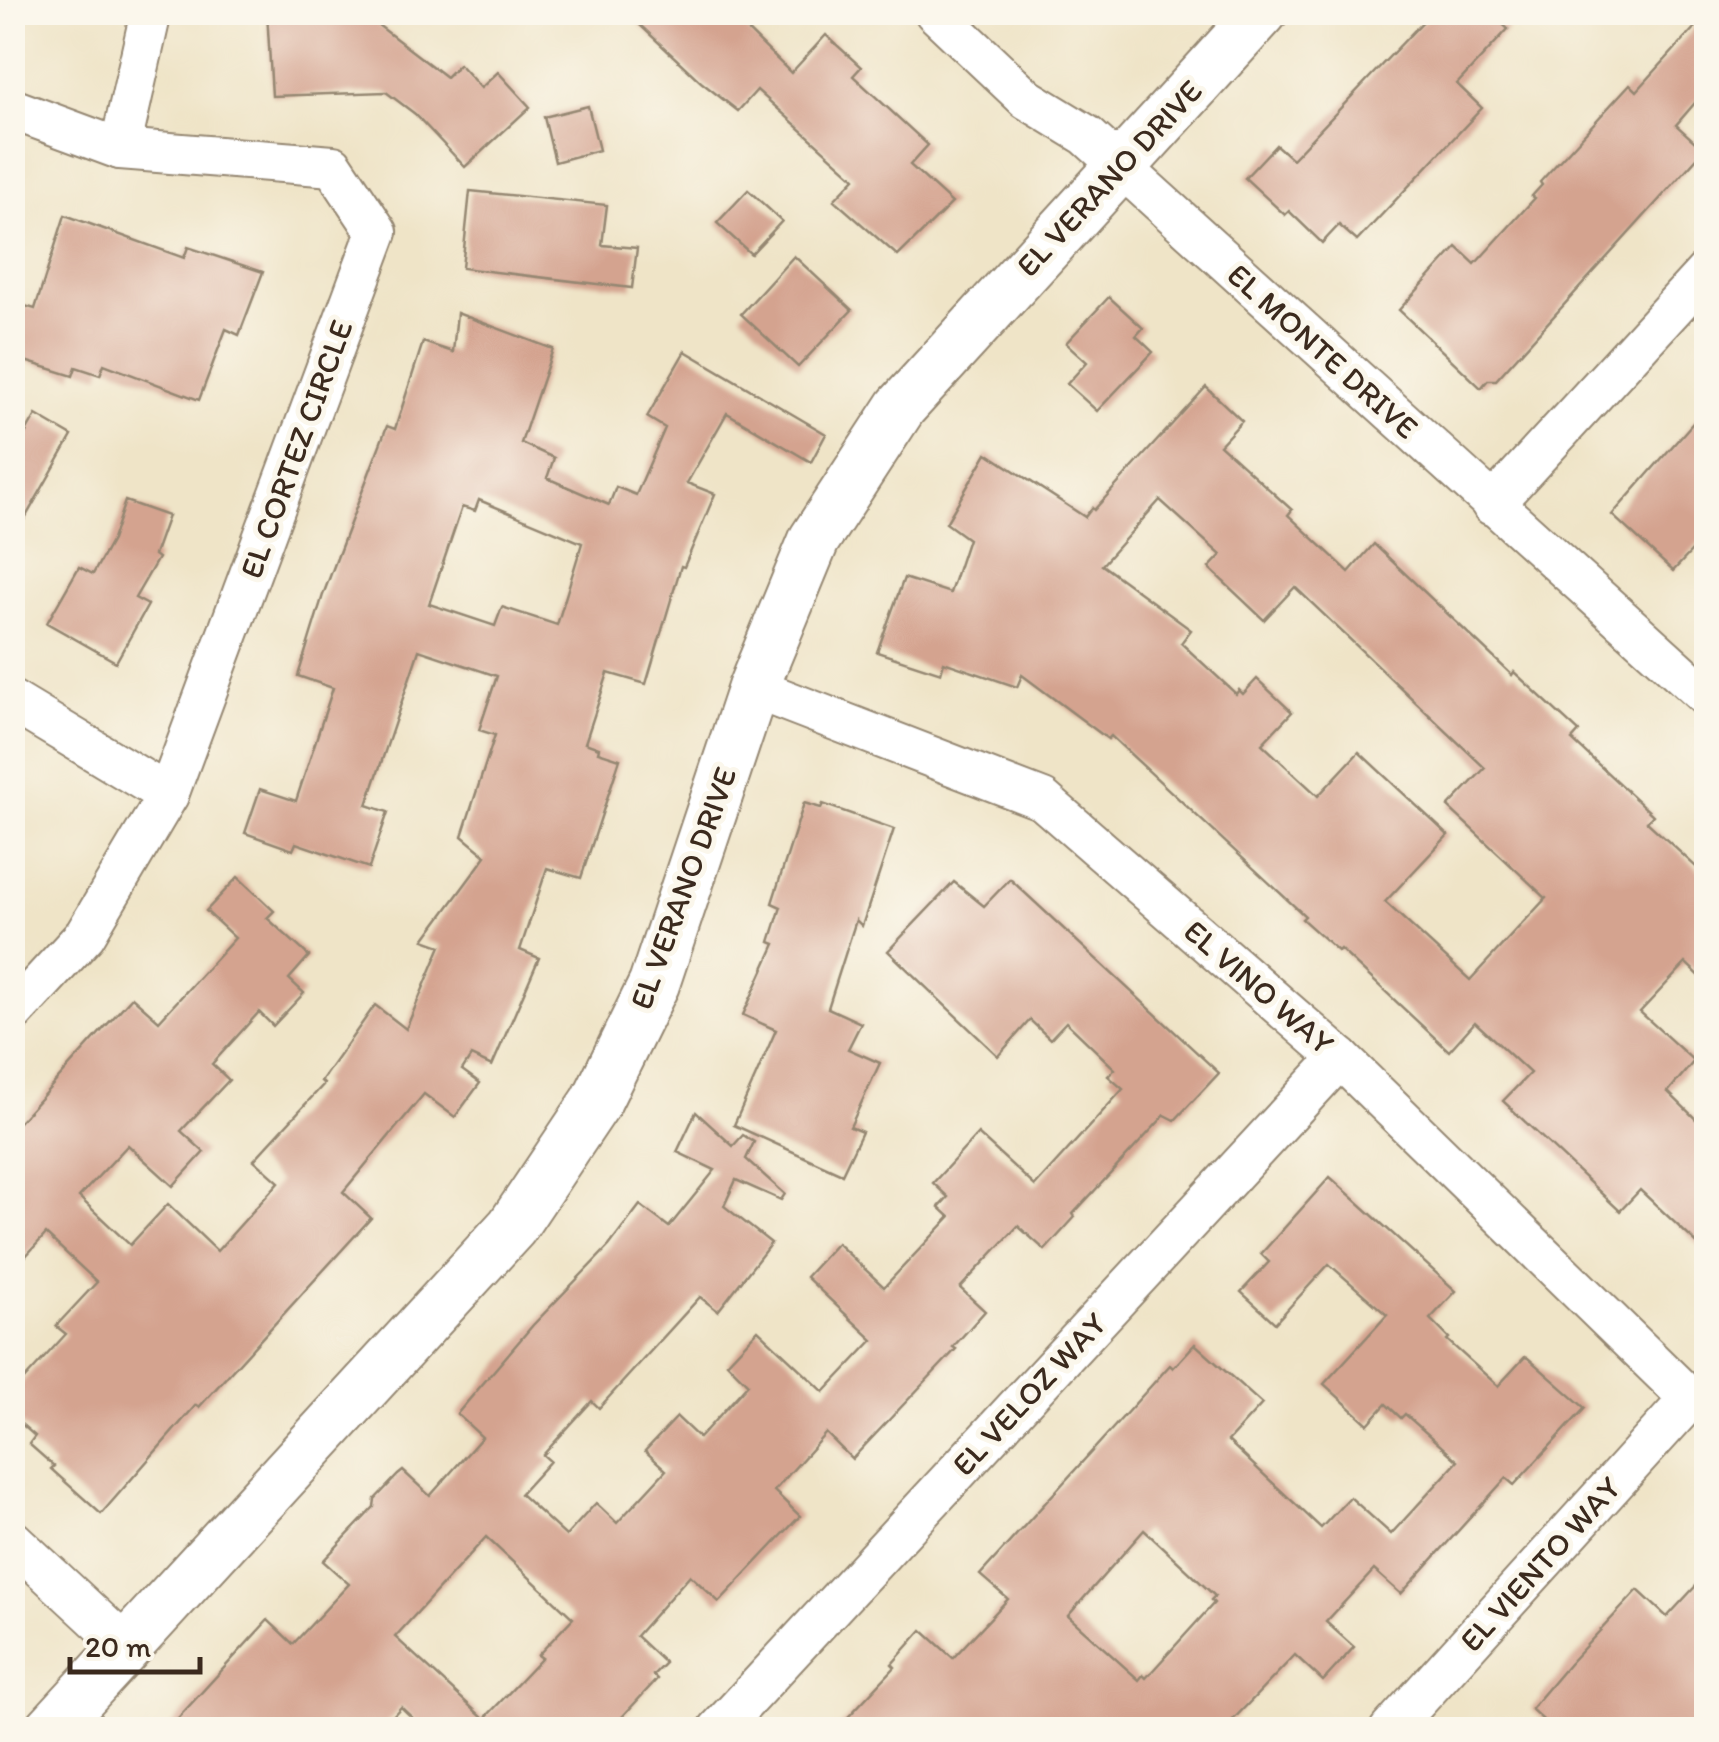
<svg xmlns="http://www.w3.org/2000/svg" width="1719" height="1742" font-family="Itim,sans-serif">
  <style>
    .building { fill: #d4a38f; fill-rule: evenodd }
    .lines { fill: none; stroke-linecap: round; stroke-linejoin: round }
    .minor-casing { stroke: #958772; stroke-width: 44 }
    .tertiary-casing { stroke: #958772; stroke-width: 54 }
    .minor { stroke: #fff; stroke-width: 40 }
    .tertiary { stroke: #fff; stroke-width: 50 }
    .labels { text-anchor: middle; stroke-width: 10; stroke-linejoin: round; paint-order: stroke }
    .street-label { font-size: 32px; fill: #3b2a1e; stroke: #fbf7ec }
  </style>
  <rect width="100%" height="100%" fill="#fbf7ec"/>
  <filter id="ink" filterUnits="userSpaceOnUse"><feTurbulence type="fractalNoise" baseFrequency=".01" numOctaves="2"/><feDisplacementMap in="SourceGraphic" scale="20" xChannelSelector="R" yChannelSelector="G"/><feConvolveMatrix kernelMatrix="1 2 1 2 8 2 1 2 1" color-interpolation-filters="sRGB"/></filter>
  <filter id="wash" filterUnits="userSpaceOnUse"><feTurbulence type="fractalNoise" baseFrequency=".0048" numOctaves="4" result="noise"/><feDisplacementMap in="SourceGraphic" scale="40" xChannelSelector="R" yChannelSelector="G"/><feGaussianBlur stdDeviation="2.25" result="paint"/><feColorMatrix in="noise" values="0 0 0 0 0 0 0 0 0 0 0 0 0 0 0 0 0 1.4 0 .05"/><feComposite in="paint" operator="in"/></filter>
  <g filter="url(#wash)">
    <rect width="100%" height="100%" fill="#efe4c7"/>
    <g id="blocks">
      <!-- building -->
      <g class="building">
        <polygon points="267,12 349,12 349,20 369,18 446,77 459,64 481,88 498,72 530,107 465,167 415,114 386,92 272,96"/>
        <polygon points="626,12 729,12 791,73 826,35 861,67 853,76 928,145 910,165 952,203 898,256 834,200 855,178 757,90 738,111 701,82"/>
        <polygon points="1432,12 1490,12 1508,29 1457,84 1482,108 1357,241 1339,225 1322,243 1289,211 1285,215 1245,178 1276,145 1292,159"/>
        <polygon points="1706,15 1706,90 1676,125 1704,150 1496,380 1488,380 1481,388 1399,310 1457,247 1475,264 1535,198 1532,196 1542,185 1540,182 1630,84 1637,91"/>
        <polygon points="588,106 599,150 555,162 544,117"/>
        <polygon points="748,190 782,221 751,254 717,223"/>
        <polygon points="470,191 607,205 602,245 637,248 632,288 462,268"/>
        <polygon points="65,215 184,258 188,247 263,272 239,335 226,329 199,400 104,364 100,375 76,367 73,376 12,357 12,343 25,306 35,309"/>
        <polygon points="794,256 852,310 798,367 741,314"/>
        <polygon points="1109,297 1143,328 1136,336 1153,352 1097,411 1067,384 1087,362 1066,343"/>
        <path d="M457,313L553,349L521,443L554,458L547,478L609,505L616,487L636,495L665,428L647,417L685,351L826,434L811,462L727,413L687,483L715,494L684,567L681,566L646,684L608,673L585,743L599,748L598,752L620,759L581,878L547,868L520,950L539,958L492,1066L471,1056L462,1070L480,1083L455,1117L424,1094L343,1192L371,1218L199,1407L196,1405L101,1514L51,1469L54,1466L29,1444L35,1436L12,1416V1393L66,1334L56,1326L97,1282L46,1234L12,1271V1130L132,997L159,1021L235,938L206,911L238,877L274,911L267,918L309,956L289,979L304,993L273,1026L259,1012L212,1064L229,1080L181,1131L204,1152L173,1186L128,1145L79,1197L130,1245L168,1204L217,1251L279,1182L254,1160L324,1084L321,1081L375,1005L406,1029L441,946L424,940L486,856L462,836L495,735L479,730L497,676L419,650L367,805L388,812L369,868L296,843L293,850L245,833L260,789L296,801L333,688L298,676L323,595L387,426L395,429L423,342L453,352ZM479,500L582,543L557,625L502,607L495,626L429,604L462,507L475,511Z"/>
        <path d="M1206,387L1242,421L1220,445L1292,510L1288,515L1349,572L1374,544L1512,675L1514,672L1579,732L1572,740L1653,815L1647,822L1706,876V982L1686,963L1640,1012L1694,1061L1668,1092L1706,1129V1252L1640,1190L1620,1211L1503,1101L1530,1073L1475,1022L1449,1051L1340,949L1338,951L1302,919L1305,916L1111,736L1108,739L1022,675L1017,687L944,662L941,673L877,652L904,578L950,593L968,539L946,523L987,453L1085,517L1092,508L1094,510ZM1160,500L1221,555L1209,568L1264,620L1295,587L1485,768L1448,807L1546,898L1470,980L1385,902L1448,835L1359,752L1318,796L1262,744L1292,712L1257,679L1243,694L1239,690L1236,694L1181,643L1191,630L1102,565Z"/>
        <polygon points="1706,408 1706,536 1673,571 1612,515"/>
        <polygon points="36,415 72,436 12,541 12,457"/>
        <polygon points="125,501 168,516 154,555 158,558 135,598 148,605 116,662 47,623 79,567 93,574 112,540"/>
        <polygon points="804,803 821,808 823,804 894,829 862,926 856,920 828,1008 861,1023 848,1049 880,1063 850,1127 862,1132 842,1174 734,1125 776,1030 743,1015 775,944 770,942 781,907 772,903"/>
        <path d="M1010,879L1219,1073L1175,1120L1165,1115L1073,1214L1075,1217L1045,1250L1018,1226L960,1288L985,1311L953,1347L956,1349L852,1459L826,1433L774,1491L800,1516L719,1602L690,1575L636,1636L665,1663L653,1675L657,1679L610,1730H425L401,1707L380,1730H167L268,1620L293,1644L349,1584L323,1561L374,1507L375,1499L398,1475L403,1471L430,1496L482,1437L457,1414L533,1325L609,1246L640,1205L669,1227L715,1170L677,1152L696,1112L733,1146L743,1135L754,1142L746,1159L785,1194L781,1200L736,1180L724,1206L771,1243L718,1311L700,1297L599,1408L592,1401L543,1455L550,1461L520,1494L566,1536L596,1503L617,1523L666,1470L645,1451L677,1417L699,1438L748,1384L727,1363L758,1330L824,1392L873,1340L806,1277L837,1243L884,1287L950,1217L939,1207L948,1197L933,1183L978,1134L1035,1186L1123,1089L1108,1076L1115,1069L1066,1022L1050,1039L1030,1020L998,1056L888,951L954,882L984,906ZM486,1537L573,1618L538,1655L542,1658L484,1719L395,1637Z"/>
        <path d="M1330,1177L1456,1291L1430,1319L1449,1338L1447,1340L1498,1386L1525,1357L1528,1358L1585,1408L1514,1485L1506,1478L1401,1594L1374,1570L1326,1622L1354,1647L1323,1681L1295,1655L1223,1730H836L895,1667L892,1664L922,1630L953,1658L1008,1599L980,1575L1170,1365L1173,1368L1195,1344L1262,1404L1228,1441L1321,1528L1350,1497L1391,1534L1458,1461L1405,1414L1401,1418L1386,1404L1368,1424L1324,1384L1387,1315L1329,1264L1275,1323L1241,1292L1269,1262L1261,1254ZM1144,1530L1215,1596L1211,1600L1214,1603L1146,1678L1143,1675L1139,1680L1068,1616Z"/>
        <polygon points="1706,1575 1706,1730 1554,1730 1531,1709 1569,1664 1638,1590 1667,1617"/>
      </g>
    </g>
  </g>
  <g filter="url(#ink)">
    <use href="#blocks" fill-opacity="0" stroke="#958772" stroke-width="2.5"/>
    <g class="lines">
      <!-- minor casing -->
      <g class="minor-casing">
        <g id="minor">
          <polyline points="935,12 1027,99 1086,135 1706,696"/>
          <polyline points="12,109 120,149 333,166 377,232 168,795 85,935 12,1014"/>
          <polyline points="120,149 151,12"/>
          <polyline points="1492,505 1706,272"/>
          <polyline points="753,688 1043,800 1340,1058 1690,1399 1390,1730"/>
          <polyline points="12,701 168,795"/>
          <polyline points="12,1540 127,1647"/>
          <polyline points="718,1730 1340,1058"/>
        </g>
      </g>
      <!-- tertiary casing -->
      <g class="tertiary-casing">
        <polyline id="tertiary" points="50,1730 512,1227 596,1102 654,984 753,688 814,540 901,407 1262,12"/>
      </g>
      <!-- minor -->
      <use href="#minor" class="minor"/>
      <!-- tertiary -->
      <use href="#tertiary" class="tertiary"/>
    </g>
  </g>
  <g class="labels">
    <!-- street labels -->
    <g class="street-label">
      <text transform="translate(1109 178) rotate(-47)" y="11">EL VERANO DRIVE</text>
      <text transform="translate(1323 351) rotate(42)" y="11">EL MONTE DRIVE</text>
      <text transform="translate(296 449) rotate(-70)" y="11">EL CORTEZ CIRCLE</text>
      <text transform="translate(683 888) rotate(-70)" y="11">EL VERANO DRIVE</text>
      <text transform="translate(1259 987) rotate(41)" y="11">EL VINO WAY</text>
      <text transform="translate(1029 1394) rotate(-47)" y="11">EL VELOZ WAY</text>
      <text transform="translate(1540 1564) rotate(-48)" y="11">EL VIENTO WAY</text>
    </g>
  </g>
  <!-- margin -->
  <rect width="1719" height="1742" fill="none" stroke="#fbf7ec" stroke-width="50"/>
  <!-- scale -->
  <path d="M70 1657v15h130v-15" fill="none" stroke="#3b2a1e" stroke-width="5"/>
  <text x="85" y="1657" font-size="30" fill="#3b2a1e" stroke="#fbf7ec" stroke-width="8" paint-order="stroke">20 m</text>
</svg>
